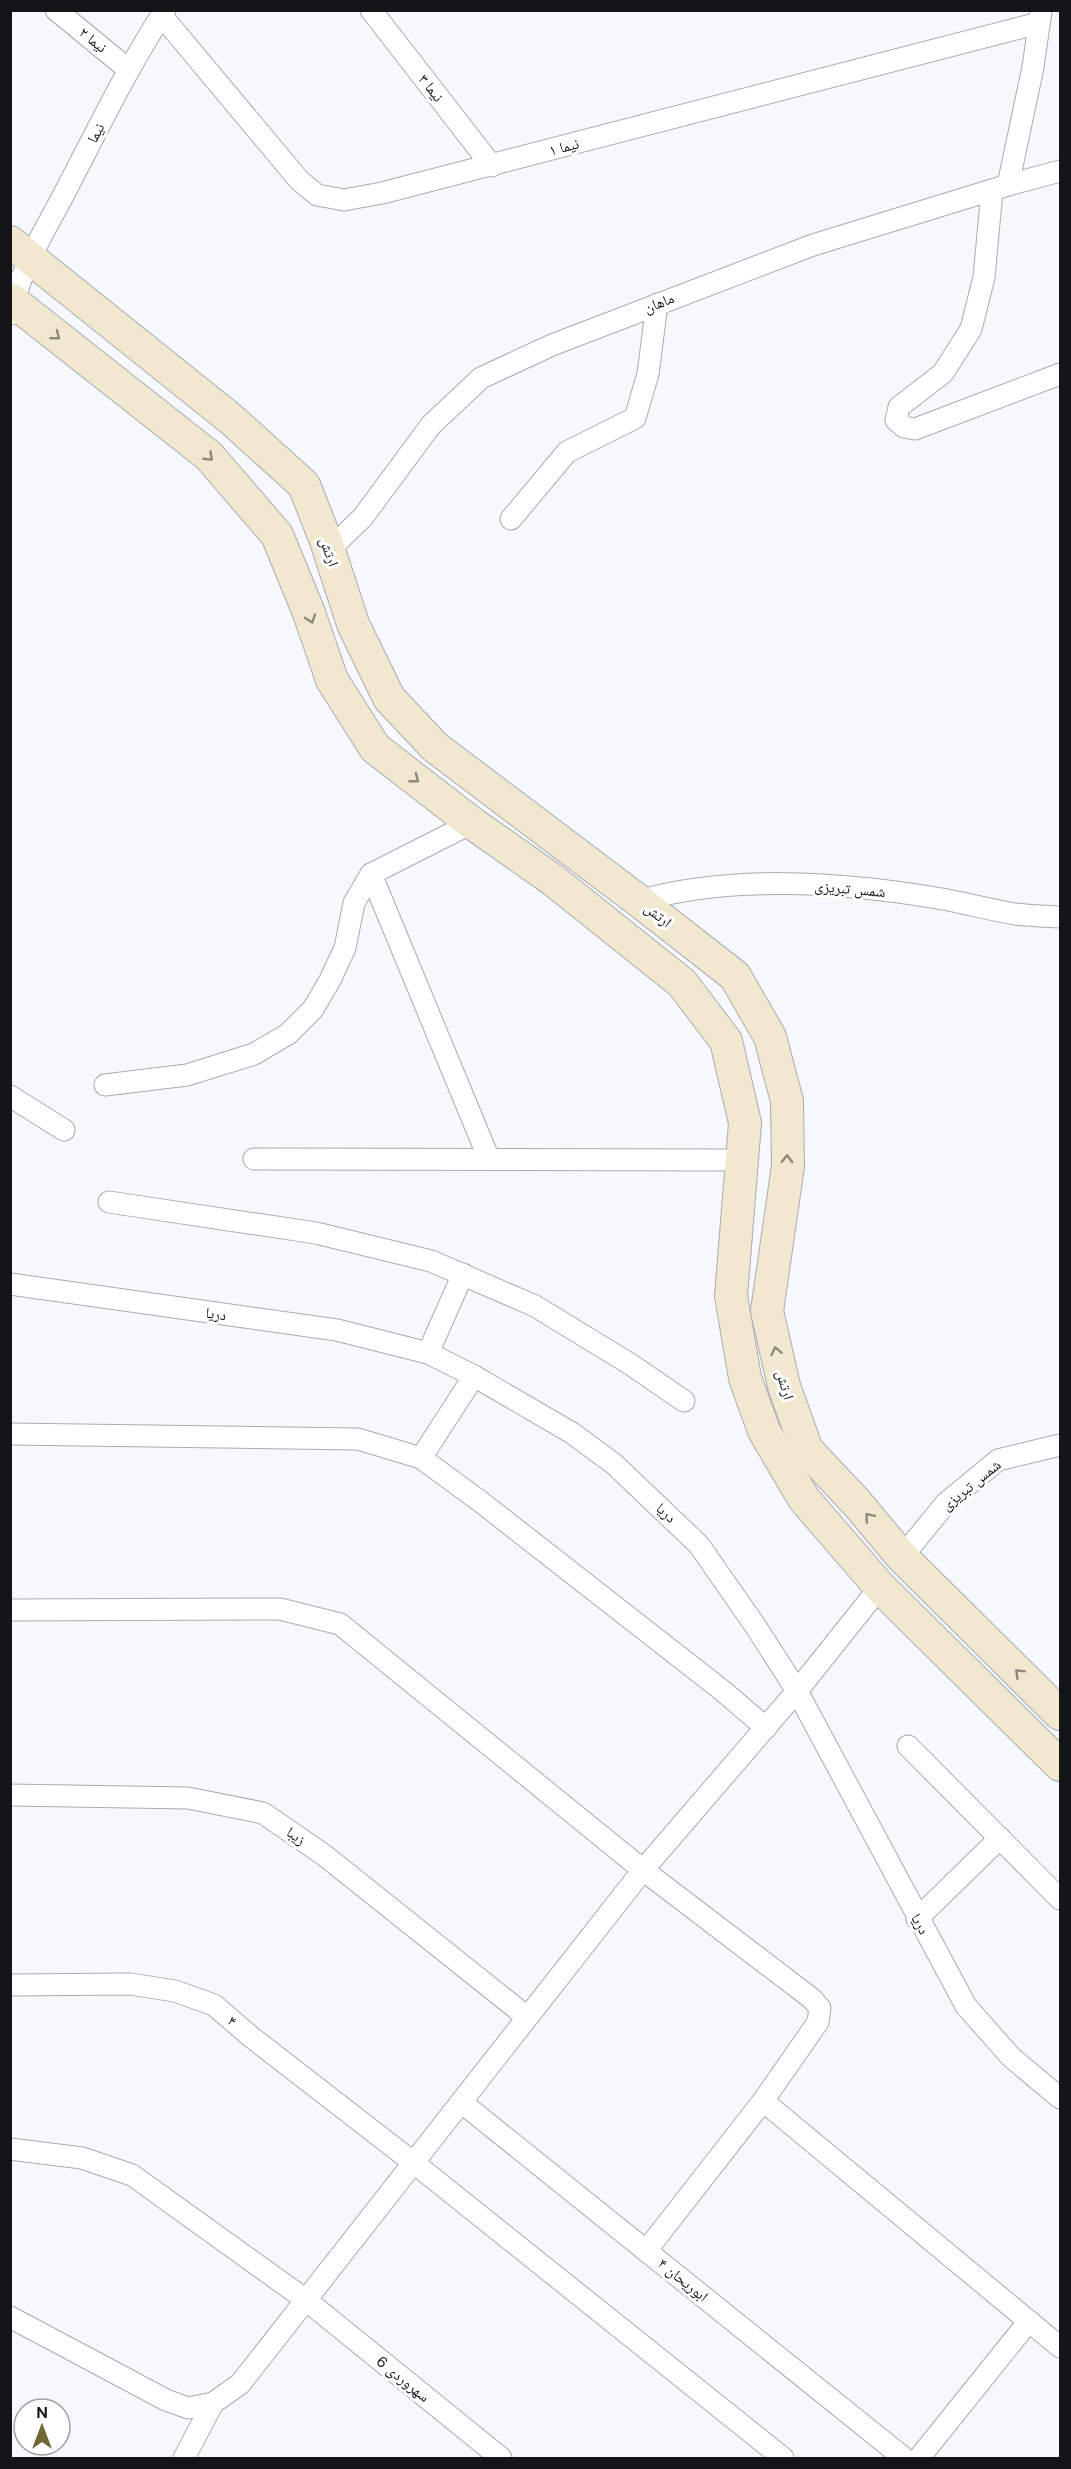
<svg xmlns="http://www.w3.org/2000/svg" width="1071" height="2469" font-family="'DM Sans','Noto Naskh Arabic',sans-serif">
  <style>
    .lines { fill: none; stroke-linecap: round; stroke-linejoin: round }
    .minor-casing { stroke: #a9abb3; stroke-width: 23 }
    .secondary-casing { stroke: #a9abb3; stroke-width: 34 }
    .minor { stroke: #fff; stroke-width: 21 }
    .secondary { stroke: #f2e8cf; stroke-width: 32 }
    .oneway { stroke: #8e897d }
    .labels { text-anchor: middle; stroke-width: 6; stroke-linejoin: round; paint-order: stroke }
    .street-label { font-size: 15px; fill: #141518; stroke: #fff }
  </style>
  <rect width="100%" height="100%" fill="#f6f8fe"/>
  <g class="lines">
    <!-- minor casing -->
    <g class="minor-casing">
      <g id="minor">
        <polyline points="56,10 129,70"/>
        <polyline points="371,10 492,166"/>
        <polyline points="162,16 299,180 317,195 344,200 382,193 1039,23"/>
        <polyline points="1008,185 1033,67 1041,11"/>
        <polyline points="992,191 984,277 971,329 943,373 899,407 896,420 904,427 915,429 1060,374"/>
        <path d="M11,314C19,271 45,231 65,192C97,131 127,68 165,10"/>
        <polyline points="511,519 567,452 635,418 648,374 657,304"/>
        <polyline points="329,550 363,517 431,425 481,378 552,345 813,245 1008,185 1060,171"/>
        <polyline points="371,874 489,1159"/>
        <path d="M639,901C728,875 839,882 930,897C958,901 986,909 1015,914C1030,916 1045,916 1060,917"/>
        <polyline points="105,1085 187,1075 254,1054 288,1034 313,1009 330,980 345,948 354,903 371,874 472,823"/>
        <polyline points="10,1096 64,1130"/>
        <polyline points="254,1159 742,1160"/>
        <polyline points="109,1202 316,1233 431,1261 535,1306 630,1364 684,1401"/>
        <polyline points="10,1284 337,1330 428,1353 474,1376 572,1433 614,1464 699,1545 756,1627 797,1691 966,2006 1011,2057 1060,2098"/>
        <polyline points="428,1353 463,1274"/>
        <polyline points="10,1434 358,1439 421,1458 481,1502 723,1691 766,1728"/>
        <polyline points="421,1458 474,1376"/>
        <polyline points="902,1557 946,1503 998,1460 1060,1445"/>
        <polyline points="10,1610 280,1609 340,1624 643,1870 811,1998 820,2008 818,2022 763,2101 646,2251"/>
        <polyline points="908,1746 1060,1899"/>
        <polyline points="10,1795 188,1798 263,1813 324,1855 527,2017"/>
        <polyline points="917,1919 1000,1838"/>
        <polyline points="10,1985 130,1984 175,1991 214,2005 250,2036 414,2163 783,2458"/>
        <polyline points="763,2101 1060,2347"/>
        <polyline points="461,2102 904,2458"/>
        <polyline points="10,2149 82,2158 132,2175 306,2300 501,2458"/>
        <polyline points="10,2317 166,2400 188,2408 213,2403 240,2384 643,1870 797,1691 880,1587"/>
        <polyline points="184,2458 213,2403"/>
        <polyline points="919,2458 1029,2321"/>
      </g>
    </g>
    <!-- secondary casing -->
    <g class="secondary-casing">
      <g id="secondary">
        <polyline points="10,242 231,419 304,485 326,541 353,624 389,698 435,747 639,901 735,976 770,1037 787,1101 788,1166 767,1311 784,1386 807,1450 856,1502 902,1557 1060,1714"/>
        <polyline points="10,299 209,456 277,535 309,613 332,680 375,748 472,823 553,880 682,983 726,1041 745,1123 731,1296 745,1378 764,1431 804,1499 880,1587 1060,1765"/>
      </g>
    </g>
    <!-- minor -->
    <use href="#minor" class="minor"/>
    <!-- secondary -->
    <use href="#secondary" class="secondary"/>
  </g>
  <!-- one-way arrows -->
  <defs><path id="oneway-chevron" d="M-2-3.5L2.5 0L-2 3.5" fill="none" stroke-width="1.6" stroke-linecap="round" stroke-linejoin="round" transform="scale(1.5)"/></defs>
  <g class="oneway">
    <use href="#oneway-chevron" transform="translate(56 336) rotate(38)"/>
    <use href="#oneway-chevron" transform="translate(209 457) rotate(44)"/>
    <use href="#oneway-chevron" transform="translate(311 619) rotate(71)"/>
    <use href="#oneway-chevron" transform="translate(415 779) rotate(38)"/>
    <use href="#oneway-chevron" transform="translate(787 1159) rotate(-89)"/>
    <use href="#oneway-chevron" transform="translate(776 1351) rotate(-102)"/>
    <use href="#oneway-chevron" transform="translate(869 1517) rotate(-130)"/>
    <use href="#oneway-chevron" transform="translate(1019 1673) rotate(-135)"/>
  </g>
  <g class="labels">
    <!-- street labels -->
    <g class="street-label">
      <text transform="translate(93 40) rotate(39)" y="5">نیما ۲</text>
      <text transform="translate(431 88) rotate(52)" y="5">نیما ۳</text>
      <text transform="translate(96 133) rotate(-62)" y="5">نیما</text>
      <text transform="translate(564 147) rotate(-15)" y="5">نیما ۱</text>
      <text transform="translate(659 303) rotate(-21)" y="5">ماهان</text>
      <text transform="translate(329 552) rotate(71)" y="5">ارتش</text>
      <text transform="translate(850 889) rotate(5)" y="5">شمس تبریزی</text>
      <text transform="translate(658 915) rotate(38)" y="5">ارتش</text>
      <text transform="translate(216 1314) rotate(8)" y="5">دریا</text>
      <text transform="translate(785 1385) rotate(74)" y="5">ارتش</text>
      <text transform="translate(971 1485) rotate(-39)" y="5">شمس تبریزی</text>
      <text transform="translate(666 1513) rotate(43)" y="5">دریا</text>
      <text transform="translate(296 1836) rotate(35)" y="5">زیبا</text>
      <text transform="translate(920 1924) rotate(61)" y="5">دریا</text>
      <text transform="translate(232 2021) rotate(41)" y="5">۴</text>
      <text transform="translate(683 2280) rotate(39)" y="5">ابوریحان ۴</text>
      <text transform="translate(403 2379) rotate(39)" y="5">سهروردی 6</text>
    </g>
  </g>
  <!-- border -->
  <rect width="1071" height="2469" fill="none" stroke="#141518" stroke-width="24"/>
  <!-- north arrow -->
  <g transform="translate(42 2427)"><circle r="28" fill="#ffffff" stroke="#a1a1a3" stroke-width="1.5"/>
  <path d="M0-4.5L10 22L0 15L-10 22Z" fill="#716734"/>
  <text y="-9" font-size="16" font-weight="bold" text-anchor="middle" fill="#141518">N</text>
  </g>
</svg>
